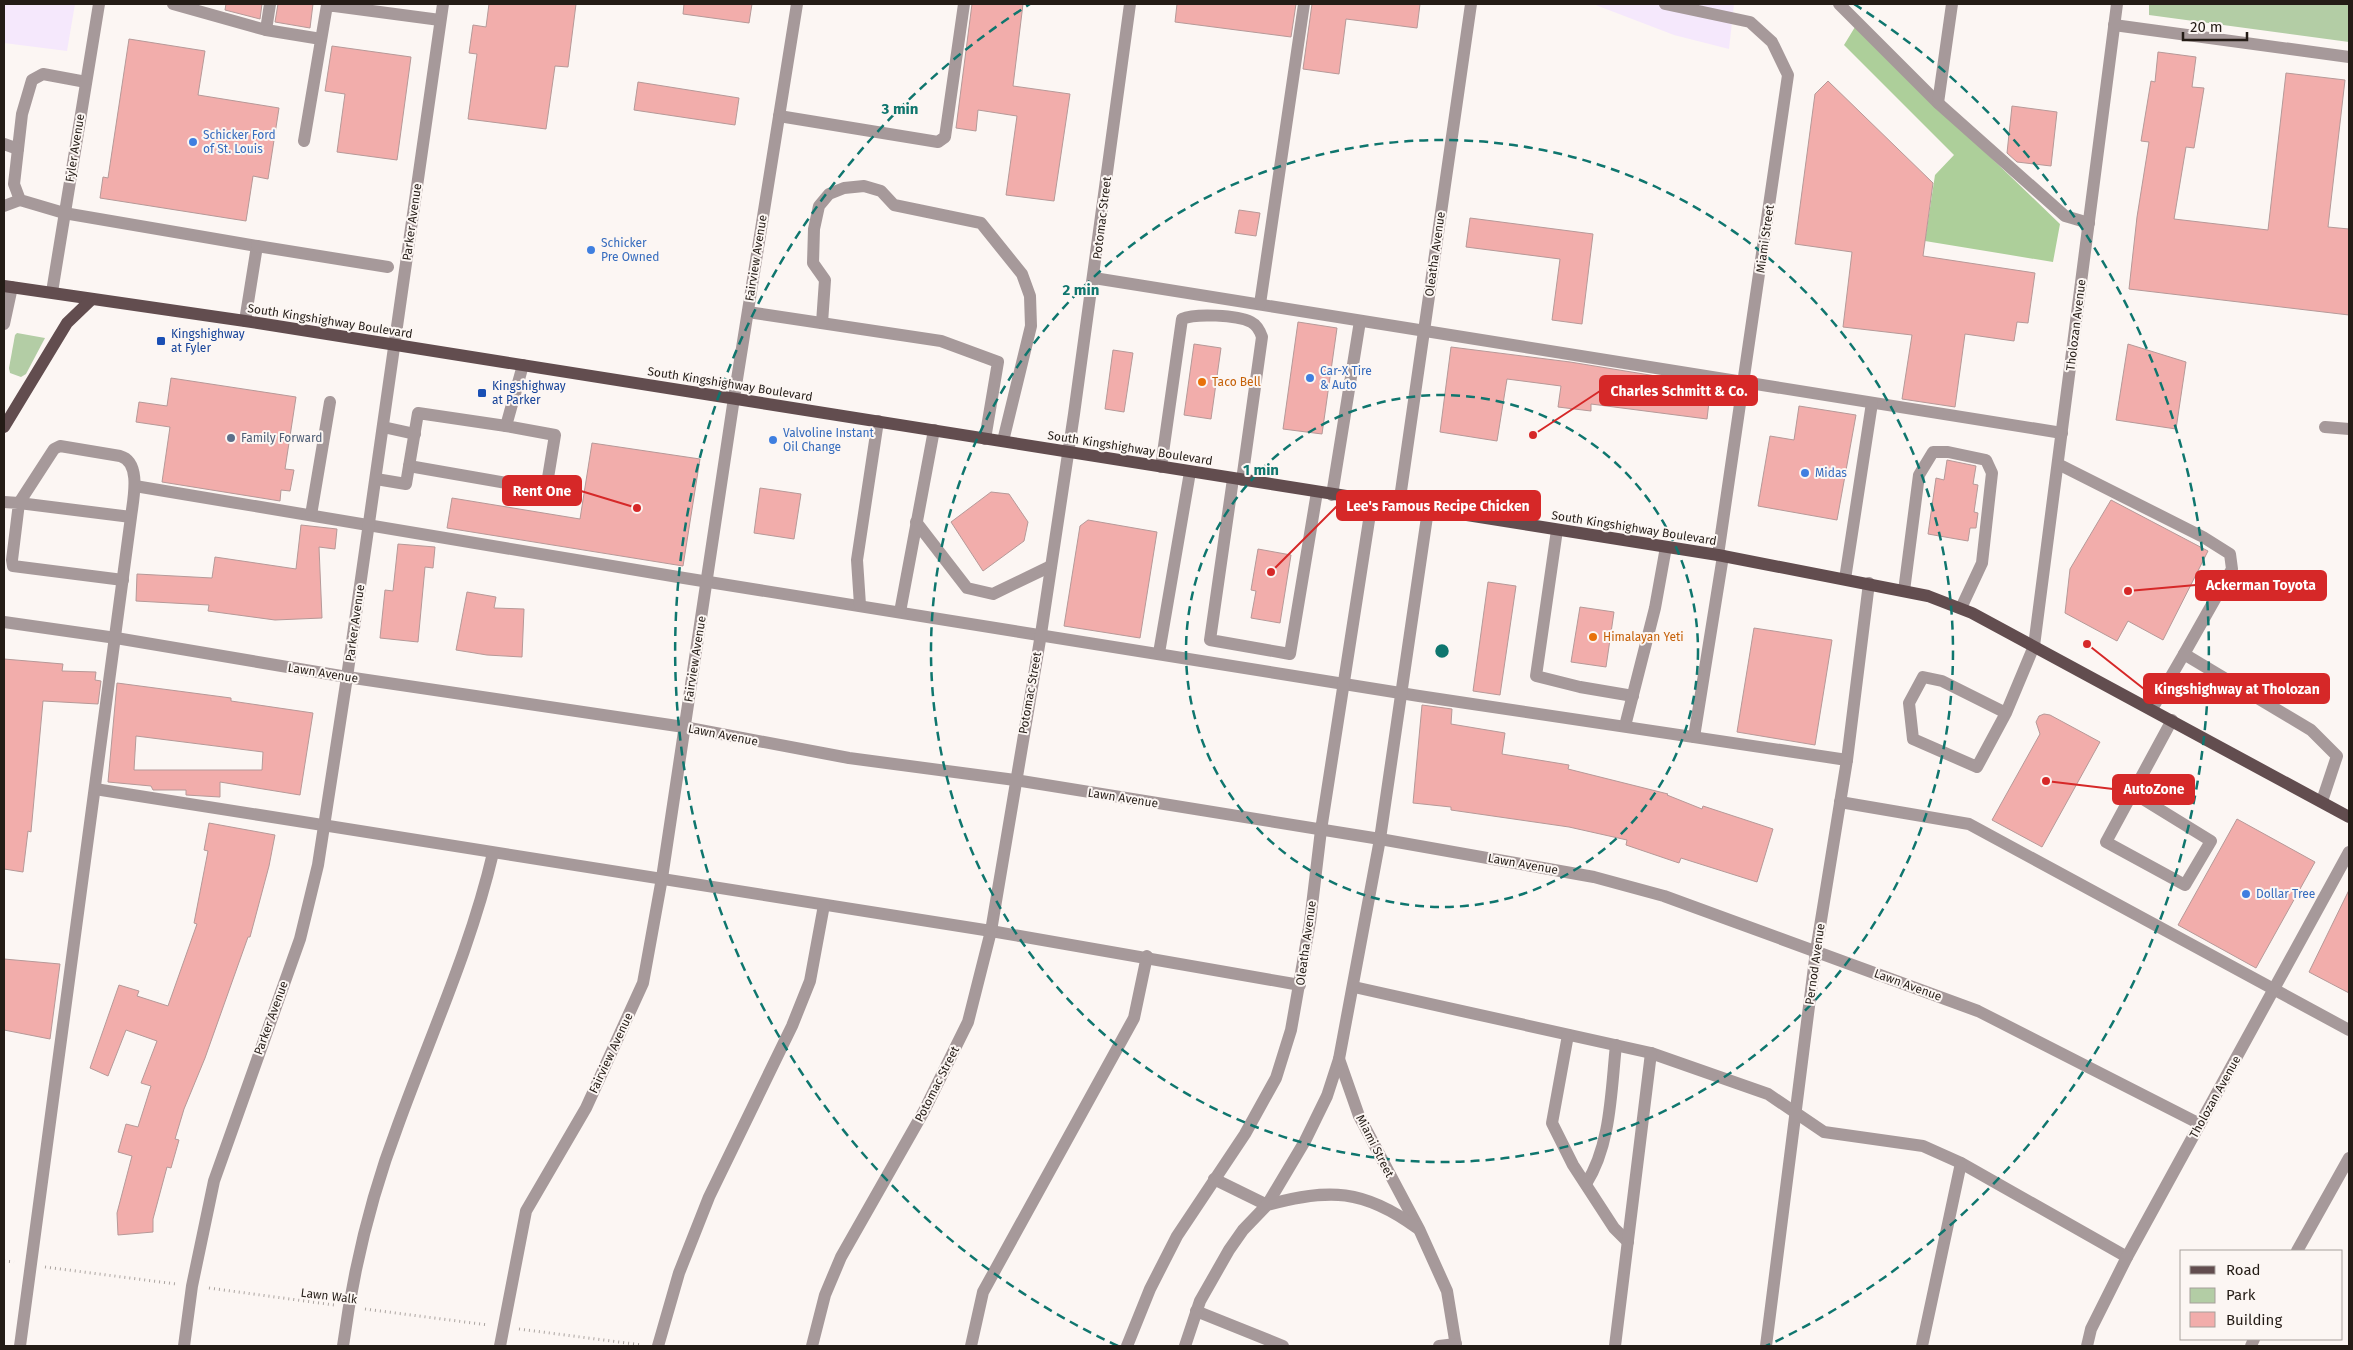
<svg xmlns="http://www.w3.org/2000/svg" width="2353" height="1350" font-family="'Fira Sans',sans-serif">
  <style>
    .industrial { fill: #f5e8fc }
    .green { fill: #b3cda5 }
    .forest { fill: #adcf9a }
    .building { fill: #f2adab; stroke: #b69998; fill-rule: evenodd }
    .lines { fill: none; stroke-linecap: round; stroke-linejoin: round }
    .path { stroke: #aaa39f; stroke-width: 3; stroke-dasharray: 1 4; stroke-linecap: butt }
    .minor { stroke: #a6999a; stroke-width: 12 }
    .major { stroke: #624d4f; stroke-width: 12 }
    .ring { fill: none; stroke: #0f766e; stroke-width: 2.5; stroke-dasharray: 9 6 }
    .shop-dot { fill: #3f7fe0; stroke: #fcf6f3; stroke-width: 2 }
    .transit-dot { fill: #1a4fb4; stroke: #fcf6f3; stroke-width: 2 }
    .food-dot { fill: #e8710a; stroke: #fcf6f3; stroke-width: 2 }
    .service-dot { fill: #5c6f8a; stroke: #fcf6f3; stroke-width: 2 }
    .labels { text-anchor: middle; stroke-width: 4; stroke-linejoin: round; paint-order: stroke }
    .shop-label { font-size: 12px; fill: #366cbe; stroke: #fcf6f3; text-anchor: start }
    .street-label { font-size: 12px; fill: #241c16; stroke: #fcf6f3 }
    .transit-label { font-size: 12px; fill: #164399; stroke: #fcf6f3; text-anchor: start }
    .food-label { font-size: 12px; fill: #c56008; stroke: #fcf6f3; text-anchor: start }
    .service-label { font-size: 12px; fill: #4e5e75; stroke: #fcf6f3; text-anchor: start }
    .centre { fill: #0f766e; stroke: #fcf6f3; stroke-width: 2.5 }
    .ring-label { font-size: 15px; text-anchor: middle; font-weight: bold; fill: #0f766e; stroke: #fcf6f3; stroke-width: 4; stroke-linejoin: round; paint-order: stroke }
    .leader { fill: none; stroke: #d62828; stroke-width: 2 }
    .callout-dot { fill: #d62828; stroke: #fcf6f3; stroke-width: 2 }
    .callout { fill: #d62828; stroke: #d62828; stroke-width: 2 }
    .callout-label { font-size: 14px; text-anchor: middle; font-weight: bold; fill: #fff }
  </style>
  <rect width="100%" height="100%" fill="#fcf6f3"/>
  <!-- industrial -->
  <g class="industrial">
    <polygon points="4,4 75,4 67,51 4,43"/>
    <polygon points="1593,4 1734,4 1729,49 1674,35"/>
  </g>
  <!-- green -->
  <g class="green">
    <polygon points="2149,4 2349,4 2349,42 2149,15"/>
    <polygon points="17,333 45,338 26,374 21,377 10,373 9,368 15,335"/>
  </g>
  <!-- forest -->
  <polygon class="forest" points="1855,27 2060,224 2053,262 1925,241 1935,175 1954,155 1844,45"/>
  <!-- building -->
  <g class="building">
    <polygon points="226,4 262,4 260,19 225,10"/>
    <polygon points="278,4 313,4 310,28 275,22"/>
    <polygon points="489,4 576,4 568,67 555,66 546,129 468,119 477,54 469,53 473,25 486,27"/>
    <polygon points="684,4 752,4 749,23 683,14"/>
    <polygon points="972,4 1023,4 1013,86 1070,94 1054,201 1006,195 1017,116 978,110 976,131 956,128"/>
    <polygon points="1177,4 1296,4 1291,37 1175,22"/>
    <polygon points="1312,4 1420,4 1417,28 1346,19 1339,74 1303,69"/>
    <polygon points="129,39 205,51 198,95 279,108 268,179 253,176 246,221 100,198 103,177 108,178"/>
    <polygon points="332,46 411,57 397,160 337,152 345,94 325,91"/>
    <polygon points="2158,52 2196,57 2192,87 2204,88 2194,148 2186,147 2174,219 2268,230 2286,73 2345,80 2328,227 2349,229 2349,315 2129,289 2137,217 2149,142 2141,141 2151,81 2155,82"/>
    <polygon points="1828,81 1933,183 1923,256 2035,273 2028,323 2017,322 2014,341 1965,334 1955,407 1902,399 1912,335 1843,327 1852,252 1795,244 1815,94"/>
    <polygon points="638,82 739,98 735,125 634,110"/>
    <polygon points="2012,106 2057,112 2051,166 2017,162 2007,153"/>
    <polygon points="1239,210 1260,213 1256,236 1235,233"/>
    <polygon points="1470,218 1593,234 1582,324 1552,320 1560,259 1466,247"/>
    <polygon points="1298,322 1337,328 1322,434 1283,429"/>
    <polygon points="1194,344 1221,348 1211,419 1184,415"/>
    <polygon points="2128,344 2186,362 2176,429 2116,420"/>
    <polygon points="1451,347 1570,362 1711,385 1707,419 1591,404 1591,411 1558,407 1561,386 1507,379 1497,441 1440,432"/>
    <polygon points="1113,350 1133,353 1124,412 1105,409"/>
    <polygon points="171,378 296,397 285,469 294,470 290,491 281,490 280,501 162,482 170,427 136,422 139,402 167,406"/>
    <polygon points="1799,406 1856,415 1837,520 1758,506 1770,436 1794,440"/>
    <polygon points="592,443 700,459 683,566 447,528 452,498 580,519"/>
    <polygon points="1947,460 1976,466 1973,484 1978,485 1974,512 1978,513 1976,528 1970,528 1968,541 1928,534 1936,478 1944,480"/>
    <polygon points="760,488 801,494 794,539 754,533"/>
    <polygon points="991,492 1009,494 1028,522 1024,541 983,571 951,522"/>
    <polygon points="2111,500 2208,551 2163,640 2128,621 2117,641 2065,613 2070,569"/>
    <polygon points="1088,520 1157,532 1140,638 1064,626 1080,526"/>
    <polygon points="301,525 337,529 335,549 319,547 322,618 275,620 208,611 209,605 136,601 137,574 212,578 215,557 296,569"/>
    <polygon points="398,544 435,547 433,568 425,567 418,642 380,638 385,590 393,591"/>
    <polygon points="1258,549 1291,555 1280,623 1251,618 1256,591 1251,590"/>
    <polygon points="1488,582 1516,586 1500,695 1473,691"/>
    <polygon points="467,592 496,597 494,608 524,609 522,657 487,655 456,650"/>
    <polygon points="1580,607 1614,612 1606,667 1571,662"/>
    <polygon points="1754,628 1832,640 1815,745 1737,732"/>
    <polygon points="4,659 63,664 62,671 96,672 95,680 101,681 98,704 43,701 31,832 28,831 23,872 4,869"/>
    <path d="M117,683L231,698V701L313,713L300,795L220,782V797L186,795V790H153L151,786L108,782ZM136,736L263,752L262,770H134Z"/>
    <polygon points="1422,705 1452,709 1451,724 1505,733 1502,754 1569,765 1568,769 1668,794 1667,795 1702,809 1703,806 1773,829 1757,882 1681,858 1679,863 1626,845 1627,840 1569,827 1451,810 1451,807 1413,803"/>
    <polygon points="2044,714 2050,715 2100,742 2042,847 1992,820 2040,734 2036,722 2039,716"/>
    <polygon points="2237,819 2315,862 2256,968 2178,925"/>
    <polygon points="209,823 275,835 269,866 250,937 248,937 205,1058 184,1109 175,1139 179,1140 171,1168 167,1167 153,1219 153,1232 118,1235 117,1213 132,1156 118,1152 126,1124 138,1127 151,1086 141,1083 157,1041 126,1030 108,1076 90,1068 119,985 139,991 137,996 168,1006 197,924 194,923 208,851 204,850"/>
    <polygon points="2349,890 2349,993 2309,972"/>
    <polygon points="4,959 60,964 50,1039 4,1030"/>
  </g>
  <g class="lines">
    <!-- path -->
    <g class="path">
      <polyline points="4,1261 14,1262"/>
      <polyline points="45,1267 176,1284"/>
      <polyline points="209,1288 334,1305"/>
      <polyline points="365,1309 488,1325"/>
      <polyline points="519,1329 642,1345"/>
    </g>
    <!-- minor -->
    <g class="minor">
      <polyline points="173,4 266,30"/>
      <polyline points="270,4 266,30 321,39"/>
      <polyline points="1665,4 1750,22 1772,42 1788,75 1718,555"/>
      <polyline points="1839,4 1938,103 2065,216 2089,223"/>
      <polyline points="2114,25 2349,57"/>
      <polyline points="86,82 43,74 32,80 22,114 14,184 20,200 64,213 257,246 245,321"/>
      <polyline points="1938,103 1952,4"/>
      <polyline points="779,116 938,142 945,137 964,4"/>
      <polyline points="304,141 327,5 440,20"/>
      <polyline points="4,144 18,149"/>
      <polyline points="4,206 20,200"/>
      <polyline points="257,246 388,267"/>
      <polyline points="1094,278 2062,433"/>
      <polyline points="52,292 99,4"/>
      <polyline points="1260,304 1304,4"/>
      <polyline points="748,312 941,341 998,362 985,439"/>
      <polyline points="822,323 825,280 813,263 814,229 819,206 829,194 844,188 864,186 881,191 894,205 981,223 1022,274 1030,296 1031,326 1003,441"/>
      <polyline points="4,324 12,287"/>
      <polyline points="383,427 415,434"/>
      <polyline points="2325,427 2349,429"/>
      <polyline points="2058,464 2203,537 2230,554 2232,569 2184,654"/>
      <polyline points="409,466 546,490 555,435 506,426 523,365"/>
      <path d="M1161,467L1182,319C1195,313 1237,315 1251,322C1257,325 1260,331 1262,337L1242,480"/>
      <polyline points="376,479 406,484 418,413 506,426"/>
      <polyline points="1233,479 1210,640 1290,654 1317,492"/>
      <polyline points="135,486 684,578 1419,696 1847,760"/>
      <polyline points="1332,495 1360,321"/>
      <polyline points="4,502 19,503 12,560 13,566 123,580"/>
      <polyline points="1399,505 1471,4"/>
      <polyline points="311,515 330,402"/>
      <polyline points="916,522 967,588 993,594 1051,566"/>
      <polyline points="1557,530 1536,676 1580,687 1633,696"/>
      <polyline points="1845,579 1872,403"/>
      <polyline points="1904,591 1919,475 1933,452 1948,452 1986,460 1992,473 1982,563 1961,608"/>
      <polyline points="860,605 857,560 878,421"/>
      <polyline points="900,612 934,430"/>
      <polyline points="4,622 116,638 347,677 684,727 849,758 1015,780 1380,839 1594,877 1664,896 1978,1011 2200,1124"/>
      <polyline points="1159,653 1190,472"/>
      <polyline points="2152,709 2184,654 2311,730 2337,756 2322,801"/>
      <polyline points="2006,713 1942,681 1923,677 1909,703 1913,739 1977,767 2006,713 2034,646 2117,4"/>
      <polyline points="1625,726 1655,608 1666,547"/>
      <polyline points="1694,737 1723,556"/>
      <polyline points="95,789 991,931 1300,985"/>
      <polyline points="2133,793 2211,841 2185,885 2106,842 2172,720"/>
      <polyline points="1840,802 1969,824 2349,1030"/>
      <polyline points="1354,987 1651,1053 1768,1094 1824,1132 1923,1146 1961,1163 2127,1257"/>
      <polyline points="1568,1035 1552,1123 1573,1165 1614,1228 1628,1242"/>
      <polyline points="1339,1059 1359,1116 1419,1229 1447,1291 1456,1346"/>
      <path d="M1214,1179L1267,1205C1329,1188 1364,1189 1417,1228"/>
      <path d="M1586,1184C1611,1145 1611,1091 1616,1045"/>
      <polyline points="2297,1251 2349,1158"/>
      <polyline points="1196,1311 1283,1346"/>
      <path d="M20,1346L131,517C133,500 142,462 120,456L60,446L54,449L19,503L131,517"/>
      <polyline points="184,1346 192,1286 214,1181 300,939 318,865 347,677 443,4"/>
      <path d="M343,1346C353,1271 371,1196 398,1125C431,1034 471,947 493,853"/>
      <polyline points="500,1346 526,1211 586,1108 643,983 662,878 734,398 797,4"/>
      <polyline points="658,1346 679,1273 709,1197 792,1026 810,981 824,905"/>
      <polyline points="812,1346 825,1295 841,1257 924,1111 968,1022 991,931 1041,634 1074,414 1130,4"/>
      <polyline points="971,1346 983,1292 1134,1018 1147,956"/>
      <polyline points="1127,1346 1150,1289 1177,1236 1245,1134 1276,1078 1291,1030 1310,922 1321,830 1372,501"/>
      <polyline points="1185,1346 1200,1301 1229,1250 1243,1230 1267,1205 1305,1141 1327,1096 1339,1059 1380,839 1428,510"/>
      <polyline points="1439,1346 1456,1344"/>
      <polyline points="1615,1346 1651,1053"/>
      <polyline points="1766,1346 1816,951 1847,760 1869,583"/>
      <polyline points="1922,1346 1961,1163"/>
      <polyline points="2087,1346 2091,1329 2127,1257 2349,852"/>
      <polyline points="2251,1346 2254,1339"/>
    </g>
    <!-- major -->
    <g class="major">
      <polyline points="4,286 245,321 1718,555 1928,596 1972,613 2349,817"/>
      <polyline points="4,427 67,323 92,299"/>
    </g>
  </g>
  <!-- distance rings -->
  <g class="ring">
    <circle cx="1442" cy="651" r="256"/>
    <circle cx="1442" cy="651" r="511"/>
    <path d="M1118 1346A767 767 0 0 1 1030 4M1854 4A767 767 0 0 1 1766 1346"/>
  </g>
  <!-- markers -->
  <g class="shop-dot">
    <circle cx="193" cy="142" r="5"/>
    <circle cx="591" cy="250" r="5"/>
    <circle cx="1310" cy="378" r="5"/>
    <circle cx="773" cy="440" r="5"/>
    <circle cx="1805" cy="473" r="5"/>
    <circle cx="2246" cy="894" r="5"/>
  </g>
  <g class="transit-dot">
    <rect x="156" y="336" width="10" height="10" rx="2.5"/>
    <rect x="477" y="388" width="10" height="10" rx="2.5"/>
  </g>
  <g class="food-dot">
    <circle cx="1202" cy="382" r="5"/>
    <circle cx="1593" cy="637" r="5"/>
  </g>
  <circle class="service-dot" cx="231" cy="438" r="5"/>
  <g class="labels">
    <!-- shop labels -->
    <g class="shop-label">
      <text x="203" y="139">Schicker Ford<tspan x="203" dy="14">of St. Louis</tspan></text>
      <text x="601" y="247">Schicker<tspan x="601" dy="14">Pre Owned</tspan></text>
      <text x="1320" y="375">Car-X Tire<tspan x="1320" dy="14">&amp; Auto</tspan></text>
      <text x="783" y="437">Valvoline Instant<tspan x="783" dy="14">Oil Change</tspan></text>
      <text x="1815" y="477">Midas</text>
      <text x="2256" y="898">Dollar Tree</text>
    </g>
    <!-- street labels -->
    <g class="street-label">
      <text transform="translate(75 148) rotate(-81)" y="4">Fyler Avenue</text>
      <text transform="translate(1102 218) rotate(-83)" y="4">Potomac Street</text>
      <text transform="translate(412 222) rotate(-82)" y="4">Parker Avenue</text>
      <text transform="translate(1765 239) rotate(-82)" y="4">Miami Street</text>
      <text transform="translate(1435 254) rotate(-82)" y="4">Oleatha Avenue</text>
      <text transform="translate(756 258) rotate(-81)" y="4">Fairview Avenue</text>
      <text transform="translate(330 321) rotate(9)" y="4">South Kingshighway Boulevard</text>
      <text transform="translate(2076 325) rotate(-83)" y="4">Tholozan Avenue</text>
      <text transform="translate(730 384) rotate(9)" y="4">South Kingshighway Boulevard</text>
      <text transform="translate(1130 448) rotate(9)" y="4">South Kingshighway Boulevard</text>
      <text transform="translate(1634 528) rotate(9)" y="4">South Kingshighway Boulevard</text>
      <text transform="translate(355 623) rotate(-82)" y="4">Parker Avenue</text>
      <text transform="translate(695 659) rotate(-81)" y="4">Fairview Avenue</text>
      <text transform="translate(323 673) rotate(9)" y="4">Lawn Avenue</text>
      <text transform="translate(1030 693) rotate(-80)" y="4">Potomac Street</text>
      <text transform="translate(723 735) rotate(11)" y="4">Lawn Avenue</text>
      <text transform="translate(1123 798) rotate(9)" y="4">Lawn Avenue</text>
      <text transform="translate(1523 864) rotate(10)" y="4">Lawn Avenue</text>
      <text transform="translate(1306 943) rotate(-82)" y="4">Oleatha Avenue</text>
      <text transform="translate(1815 964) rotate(-82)" y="4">Pernod Avenue</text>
      <text transform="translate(1908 985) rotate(20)" y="4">Lawn Avenue</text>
      <text transform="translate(271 1018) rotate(-70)" y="4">Parker Avenue</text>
      <text transform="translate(611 1053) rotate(-65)" y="4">Fairview Avenue</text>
      <text transform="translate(937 1084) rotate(-63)" y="4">Potomac Street</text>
      <text transform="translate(2215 1097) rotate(-61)" y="4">Tholozan Avenue</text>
      <text transform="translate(1375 1146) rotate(63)" y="4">Miami Street</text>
      <text transform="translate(329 1296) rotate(7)" y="4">Lawn Walk</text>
    </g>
    <!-- transit labels -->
    <g class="transit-label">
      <text x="171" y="338">Kingshighway<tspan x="171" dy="14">at Fyler</tspan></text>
      <text x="492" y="390">Kingshighway<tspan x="492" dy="14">at Parker</tspan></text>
    </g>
    <!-- food labels -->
    <g class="food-label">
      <text x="1212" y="386">Taco Bell</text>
      <text x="1603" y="641">Himalayan Yeti</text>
    </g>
    <!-- service labels -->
    <g class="service-label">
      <text x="241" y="442">Family Forward</text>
    </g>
  </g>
  <circle cx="1442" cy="651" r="8" class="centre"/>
  <g class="ring-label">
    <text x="900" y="114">3 min</text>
    <text x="1081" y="295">2 min</text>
    <text x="1261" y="475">1 min</text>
  </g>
  <!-- callouts -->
  <path class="leader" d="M1533 435L1600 391M637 508L581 491M1271 572L1337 506M2128 591L2196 585M2087 644L2144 689M2046 781L2113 789"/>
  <g class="callout-dot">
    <circle cx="1533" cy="435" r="5"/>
    <circle cx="637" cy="508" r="5"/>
    <circle cx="1271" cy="572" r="5"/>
    <circle cx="2128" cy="591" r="5"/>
    <circle cx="2087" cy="644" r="5"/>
    <circle cx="2046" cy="781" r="5"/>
  </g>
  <g class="callout">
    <rect x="1600" y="376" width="157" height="29" rx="5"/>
    <rect x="503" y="476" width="78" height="29" rx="5"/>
    <rect x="1337" y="491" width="203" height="29" rx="5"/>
    <rect x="2196" y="571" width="130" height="29" rx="5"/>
    <rect x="2144" y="674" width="185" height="29" rx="5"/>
    <rect x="2113" y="775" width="81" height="29" rx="5"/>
  </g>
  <g class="callout-label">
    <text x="1679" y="396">Charles Schmitt &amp; Co.</text>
    <text x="542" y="496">Rent One</text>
    <text x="1438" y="511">Lee's Famous Recipe Chicken</text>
    <text x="2261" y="590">Ackerman Toyota</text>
    <text x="2237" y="694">Kingshighway at Tholozan</text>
    <text x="2154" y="794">AutoZone</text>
  </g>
  <!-- border -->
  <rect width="2353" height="1350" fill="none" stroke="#241c16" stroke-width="10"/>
  <!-- legend -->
  <rect x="2180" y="1250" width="162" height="90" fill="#fcf6f3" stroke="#a69f9b"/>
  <rect x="2190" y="1266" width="25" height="8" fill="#624d4f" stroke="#a69f9b"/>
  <text x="2226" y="1275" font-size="15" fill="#241c16">Road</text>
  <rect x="2190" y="1288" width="25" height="15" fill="#b3cda5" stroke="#a69f9b"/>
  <text x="2226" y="1300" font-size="15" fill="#241c16">Park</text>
  <rect x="2190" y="1312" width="25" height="15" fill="#f2adab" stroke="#a69f9b"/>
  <text x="2226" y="1325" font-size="15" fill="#241c16">Building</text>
  <!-- scale -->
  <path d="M2183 32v8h64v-8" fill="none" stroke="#241c16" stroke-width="2.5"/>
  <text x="2190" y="32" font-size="15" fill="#241c16" stroke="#fcf6f3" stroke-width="4" paint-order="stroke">20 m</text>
</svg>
